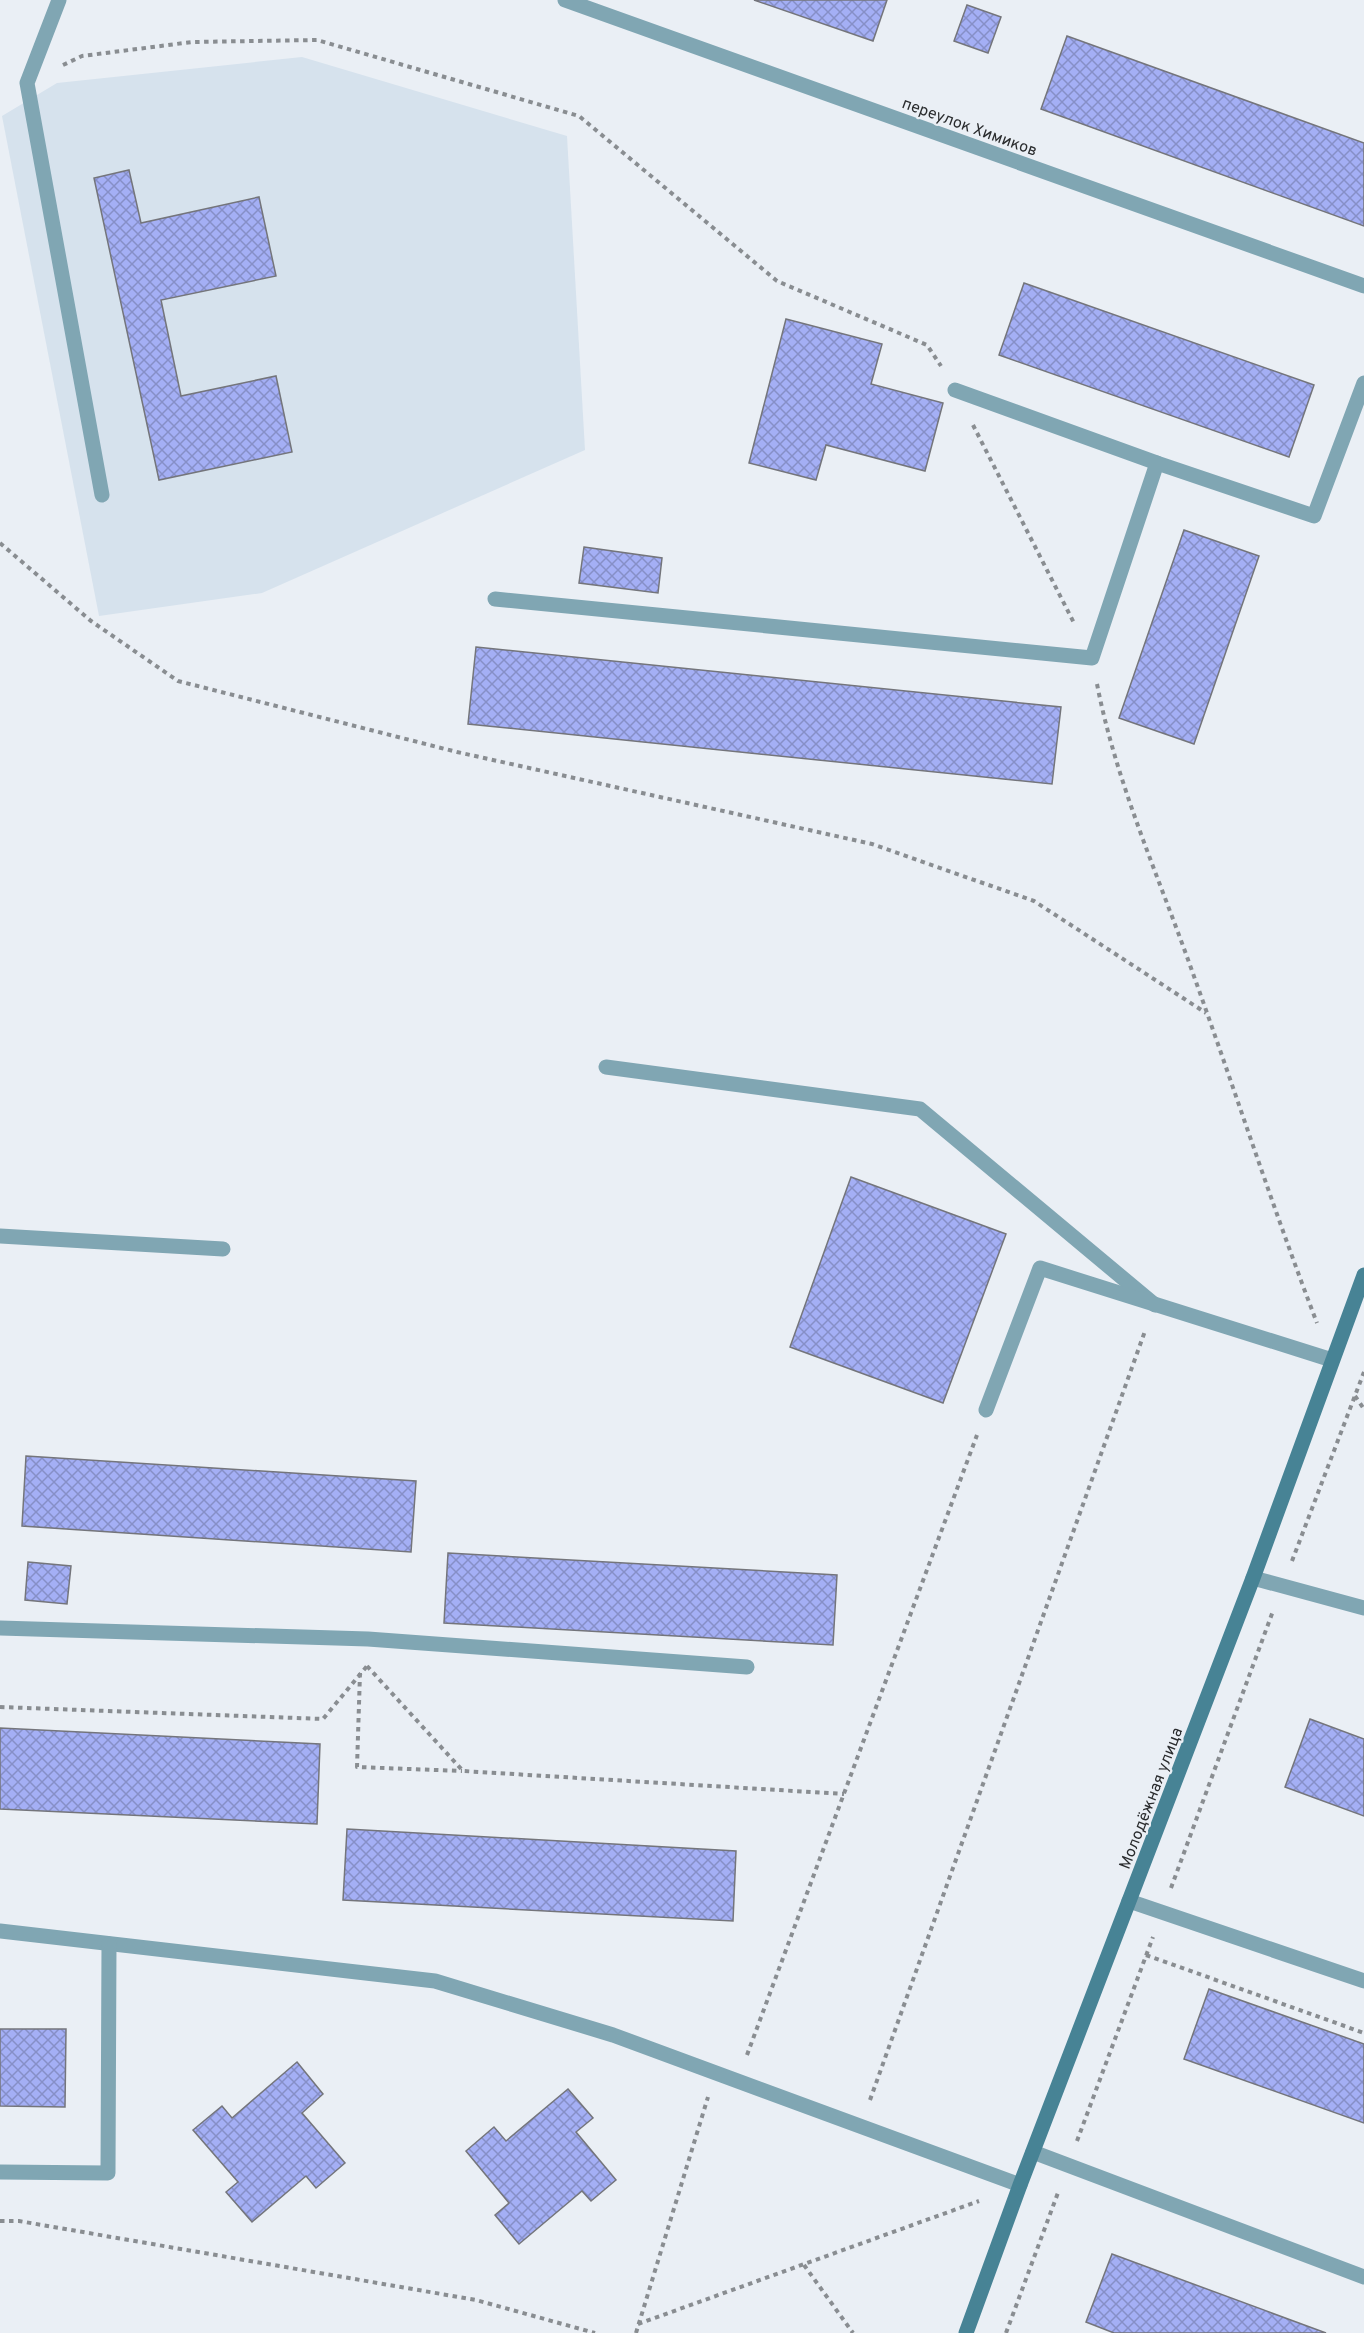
<svg xmlns="http://www.w3.org/2000/svg" width="1364" height="2333" font-family="Overpass,sans-serif">
  <style>
    .built { fill: #d6e2ed }
    .building { fill: url(#building-cross-hatch); stroke: #74757b; stroke-width: 1.5 }
    .lines { fill: none; stroke-linecap: round; stroke-linejoin: round }
    .path { stroke: #898d91; stroke-width: 4; stroke-dasharray: 4.5 4.5; stroke-linecap: butt }
    .lane { stroke: #80a6b3; stroke-width: 15 }
    .street { stroke: #80a6b3; stroke-width: 15 }
    .secondary { stroke: #478395; stroke-width: 15 }
    .labels { text-anchor: middle; stroke-width: 4.5; stroke-linejoin: round; paint-order: stroke }
    .street-label { font-size: 16px; fill: #2a2c2e; stroke: #eaeff5 }
  </style>
  <defs>
    <pattern id="building-cross-hatch" width="8" height="8" patternUnits="userSpaceOnUse" patternTransform="scale(1.5)"><rect width="8" height="8" fill="#a4aff5"/><path d="M0 0l8 8M0 8l8-8" fill="none" stroke="#868fc7"/></pattern>
  </defs>
  <rect width="100%" height="100%" fill="#eaeff5"/>
  <!-- built -->
  <polygon class="built" points="302,57 567,136 585,450 262,593 99,616 2,116 57,83"/>
  <!-- building -->
  <g class="building">
    <polygon points="754,0 887,0 873,41"/>
    <polygon points="967,5 1001,17 988,53 954,41"/>
    <polygon points="1067,36 1364,143 1364,226 1041,109"/>
    <polygon points="129,170 141,223 259,197 276,276 161,300 181,396 276,376 292,452 159,480 94,178"/>
    <polygon points="1024,283 1314,385 1289,457 999,355"/>
    <polygon points="786,319 882,344 871,384 943,403 925,471 826,445 816,480 749,463"/>
    <polygon points="1184,530 1259,556 1194,744 1119,718"/>
    <polygon points="584,547 662,558 658,593 579,583"/>
    <polygon points="476,647 1061,707 1052,784 468,724"/>
    <polygon points="851,1177 1006,1234 943,1403 790,1347"/>
    <polygon points="26,1456 416,1481 411,1552 22,1526"/>
    <polygon points="448,1553 837,1575 833,1645 444,1623"/>
    <polygon points="28,1562 71,1566 67,1604 25,1600"/>
    <polygon points="1310,1719 1364,1739 1364,1816 1285,1787"/>
    <polygon points="0,1728 320,1744 317,1824 0,1809"/>
    <polygon points="347,1829 736,1851 733,1921 343,1900"/>
    <polygon points="1209,1989 1364,2044 1364,2123 1184,2059"/>
    <polygon points="0,2029 66,2029 65,2107 0,2106"/>
    <polygon points="297,2062 323,2094 302,2113 345,2163 316,2188 306,2176 252,2222 226,2192 238,2182 193,2130 222,2106 232,2118"/>
    <polygon points="568,2089 593,2118 576,2132 616,2180 591,2201 582,2191 519,2244 495,2215 509,2203 466,2151 494,2127 506,2141"/>
    <polygon points="1112,2254 1326,2333 1114,2333 1086,2322"/>
  </g>
  <g class="lines">
    <!-- path -->
    <g class="path">
      <polyline points="63,65 82,56 192,42 317,40 579,116 777,281 927,345 941,366"/>
      <polyline points="973,425 1075,625"/>
      <polyline points="0,543 91,621 178,681 457,752 872,844 1034,901 1206,1013"/>
      <path d="M1097,684C1116,782 1158,875 1191,968C1234,1087 1272,1206 1317,1323"/>
      <polyline points="1355,1396 1364,1409"/>
      <polyline points="1292,1561 1364,1372"/>
      <polyline points="367,1666 463,1771 844,1794"/>
      <polyline points="360,1673 357,1767 462,1771"/>
      <polyline points="0,1707 323,1719 367,1666"/>
      <polyline points="1171,1888 1273,1611"/>
      <polyline points="1146,1955 1364,2033"/>
      <polyline points="747,2055 977,1435"/>
      <polyline points="870,2100 1145,1331"/>
      <polyline points="1077,2141 1153,1937"/>
      <polyline points="0,2221 19,2221 476,2300 595,2333"/>
      <polyline points="804,2265 853,2333"/>
      <polyline points="638,2324 979,2201"/>
      <polyline points="636,2333 708,2097"/>
      <polyline points="1006,2333 1059,2190"/>
    </g>
    <!-- lane -->
    <g class="lane">
      <polyline points="59,0 27,83 102,495"/>
      <polyline points="955,390 1157,463"/>
      <polyline points="495,599 1092,658 1157,463 1314,516 1364,383"/>
      <polyline points="606,1067 920,1109 1155,1305"/>
      <polyline points="0,1236 223,1249"/>
      <polyline points="986,1410 1040,1268 1332,1360"/>
      <polyline points="1253,1578 1364,1608"/>
      <polyline points="0,1628 368,1639 747,1667"/>
      <polyline points="1129,1901 1364,1981"/>
      <polyline points="0,1931 435,1981 613,2035 1020,2185"/>
      <polyline points="1033,2152 1364,2277"/>
      <polyline points="0,2172 108,2173 109,1944"/>
    </g>
    <!-- street -->
    <polyline class="street" points="565,0 1364,286"/>
    <!-- secondary -->
    <polyline class="secondary" points="966,2333 1020,2185 1253,1578 1364,1275"/>
  </g>
  <g class="labels">
    <!-- street labels -->
    <g class="street-label">
      <text transform="translate(970 126) rotate(20)" y="6">переулок Химиков</text>
      <text transform="translate(1150 1798) rotate(-69)" y="6">Молодёжная улица</text>
    </g>
  </g>
</svg>
